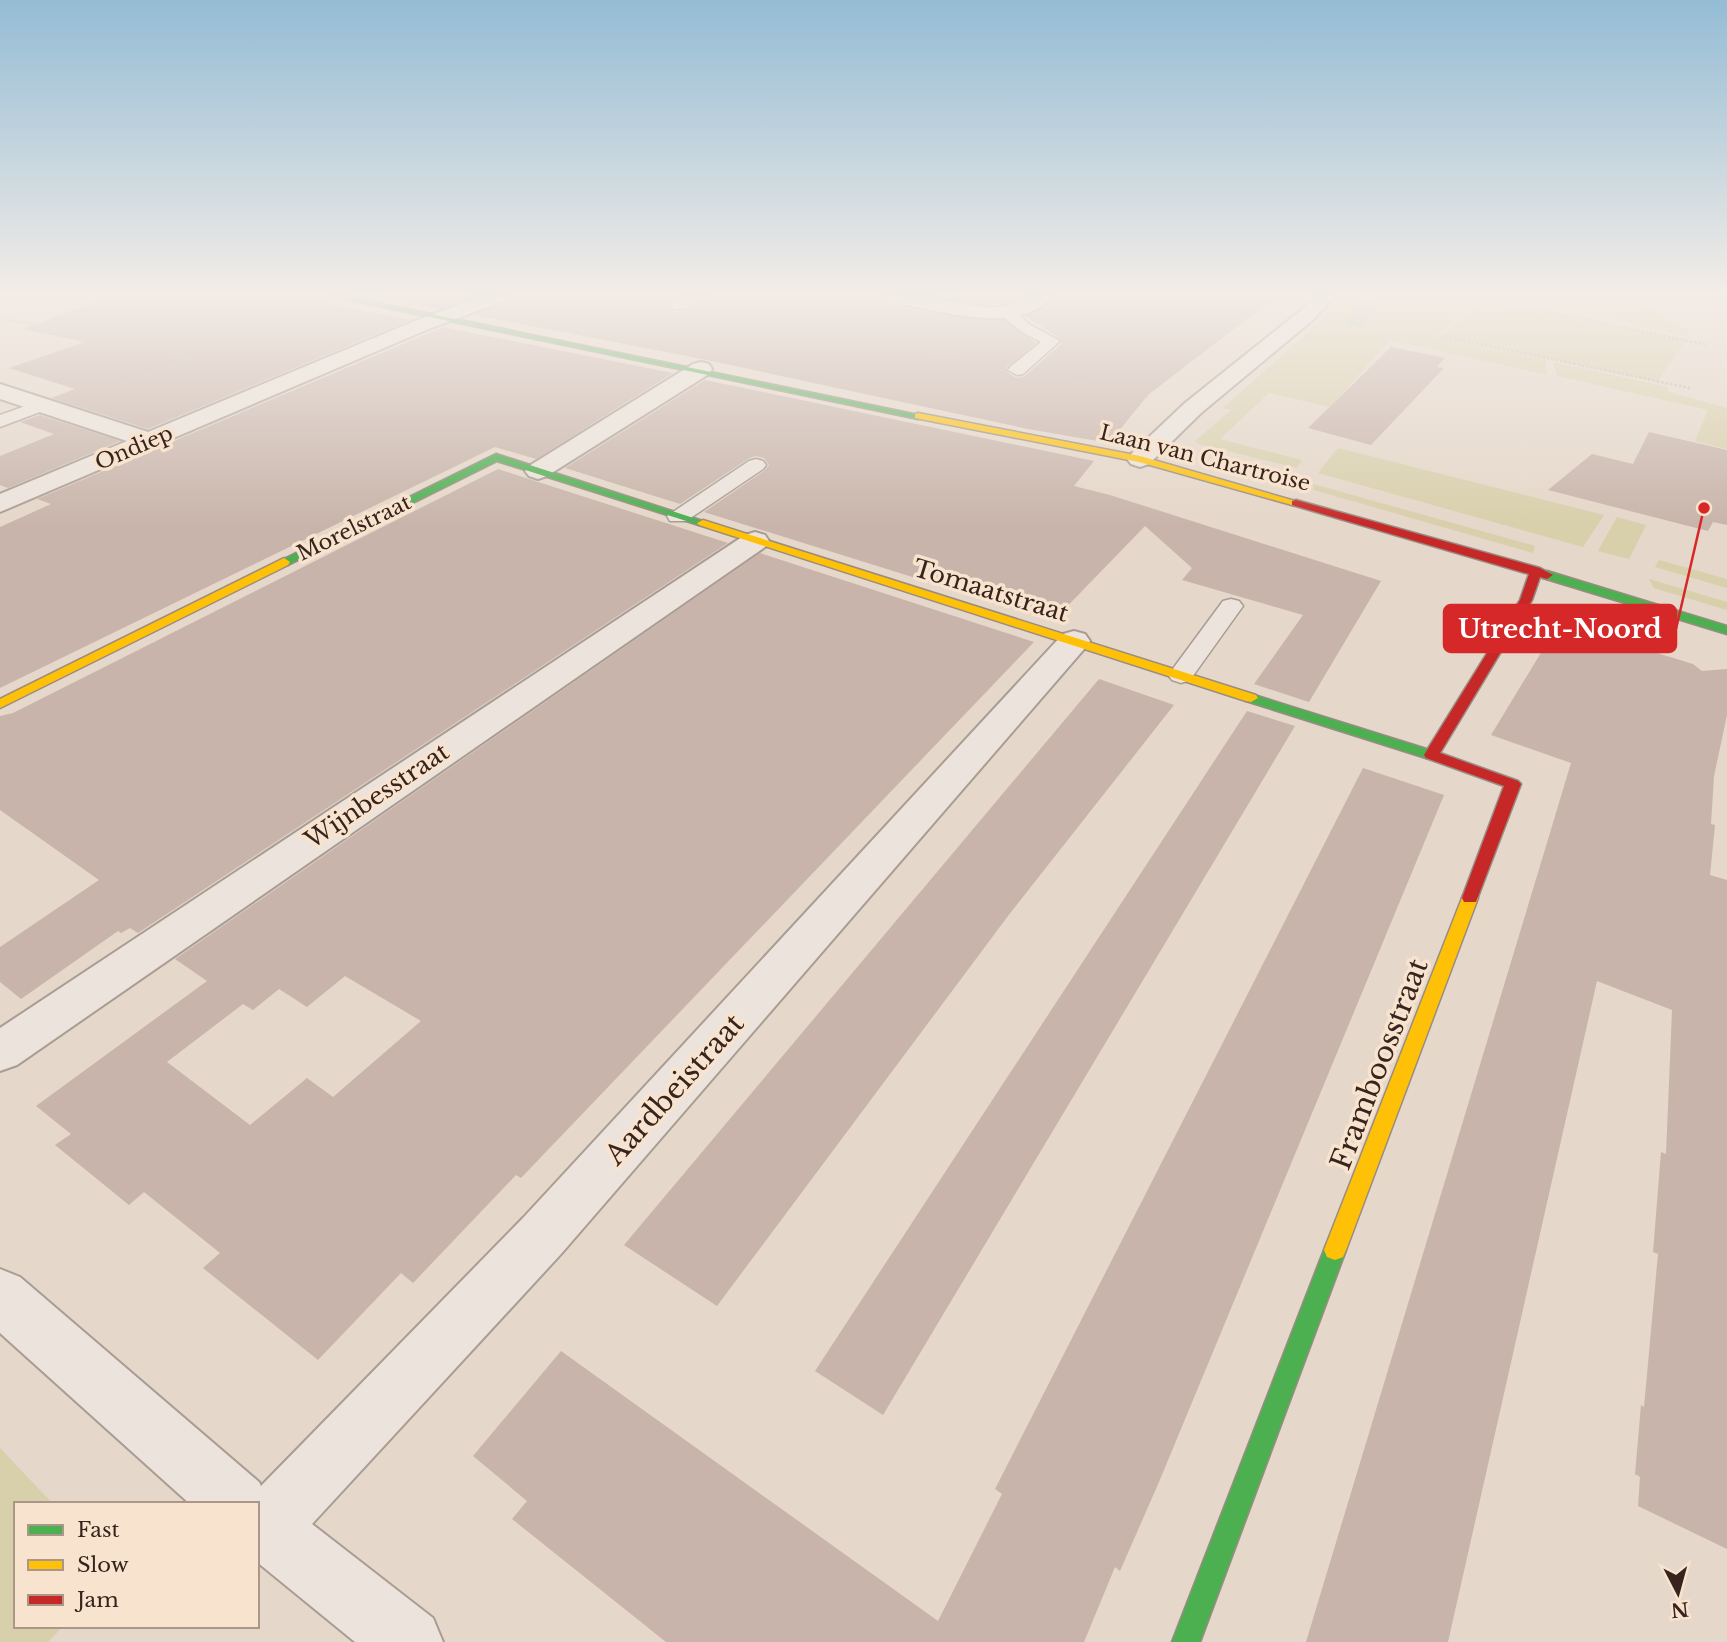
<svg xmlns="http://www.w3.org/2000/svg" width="1727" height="1642" font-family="'Libre Baskerville',serif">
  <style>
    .green { fill: #d8cfab }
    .water { fill: #b6c8b9 }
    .building { fill: #c8b4aa; fill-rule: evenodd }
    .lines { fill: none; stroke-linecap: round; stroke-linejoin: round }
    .lane-casing { stroke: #a99d93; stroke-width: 3 }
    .street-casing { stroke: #a99d93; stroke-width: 4 }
    .fast-casing { stroke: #998c83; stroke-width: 3 }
    .slow-casing { stroke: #998c83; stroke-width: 3 }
    .jam-casing { stroke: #998c83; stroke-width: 3 }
    .path { stroke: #c4bab3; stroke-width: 2.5; stroke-dasharray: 2.5 2; stroke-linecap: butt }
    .lane { fill: #ece4dc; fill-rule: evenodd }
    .street { fill: #ece4dc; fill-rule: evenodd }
    .fast { fill: #4caf50; fill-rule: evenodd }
    .slow { fill: #ffc107; fill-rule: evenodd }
    .jam { fill: #c62828; fill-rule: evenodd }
    .labels { text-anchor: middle; stroke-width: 7; stroke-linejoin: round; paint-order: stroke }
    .far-street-label { font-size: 21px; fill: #38241c; stroke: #f7e3ce }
    .street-label { font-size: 24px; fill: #38241c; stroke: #f7e3ce }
    .near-street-label { font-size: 28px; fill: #38241c; stroke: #f7e3ce }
    .leader { fill: none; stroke: #d62828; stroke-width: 2.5 }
    .callout-dot { fill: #d62828; stroke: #f7e3ce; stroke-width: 2.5 }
    .callout { fill: #d62828; stroke: #d62828; stroke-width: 2.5 }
    .callout-label { font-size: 26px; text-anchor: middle; font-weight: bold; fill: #fff }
  </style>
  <rect width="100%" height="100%" fill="#e5d7c9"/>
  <!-- green -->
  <g class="green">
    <polygon points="1340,296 1367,296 1345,324 1357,329 1384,296 1502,296 1516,302 1513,305 1479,298 1460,312 1437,336 1545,360 1547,375 1390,340 1330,407 1269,393 1220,439 1302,460 1297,468 1199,444 1195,441 1231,410 1223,408 1306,334"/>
    <polygon points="1513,296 1622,296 1657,311 1664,319 1677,327 1691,330 1686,336 1597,316 1537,306"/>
    <polygon points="1483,301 1685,341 1657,382 1444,336"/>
    <polygon points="1553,362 1668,387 1668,392 1727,408 1727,449 1695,441 1708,410 1557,376"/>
    <polygon points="1338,448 1604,515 1583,547 1318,473"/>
    <polygon points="1313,484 1535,546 1533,553 1314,490"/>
    <polygon points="1617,517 1646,525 1629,559 1598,551"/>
    <polygon points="1659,560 1727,579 1727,588 1655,567"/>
    <polygon points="1649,579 1727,602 1727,610 1654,588"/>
    <polygon points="0,1448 53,1504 16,1504 16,1626 63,1626 48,1642 0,1642"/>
  </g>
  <!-- water -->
  <polygon class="water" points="1367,296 1384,296 1360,328 1345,324"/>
  <!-- building -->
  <g class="building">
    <polygon points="113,296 322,296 333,305 410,320 148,429 51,398 75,389 9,368 85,342 22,329"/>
    <polygon points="373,296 477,296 441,309"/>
    <polygon points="513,296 683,296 668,306 674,312 684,312 708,296 881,296 892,305 931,313 977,320 1004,320 1036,343 1006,368 1007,372 1017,378 1025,376 1062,343 1061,339 1025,316 1039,310 1054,296 1277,296 1148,395 1109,443 1028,429 702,359 474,315 508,302"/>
    <polygon points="934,296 1023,296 1007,303 989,305"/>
    <polygon points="443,327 673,373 536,459 495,447 0,688 0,527 51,504 37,499"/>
    <polygon points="1391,347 1445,358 1437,367 1444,368 1371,445 1308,428"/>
    <polygon points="705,380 1094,461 1074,486 1110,495 1381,581 1309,702 1254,684 1303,615 1182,580 1192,568 1145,526 1053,621 704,512 764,471 769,465 764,458 755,456 748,459 680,504 565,468"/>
    <polygon points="40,415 120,441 8,488 0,485 0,456 54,434 20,422"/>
    <polygon points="1649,432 1727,450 1727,525 1713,522 1708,531 1548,490 1592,454 1633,464"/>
    <polygon points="498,469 728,543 138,933 130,928 121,933 118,931 21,999 0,982 0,947 99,880 0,810 0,716 13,713"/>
    <path d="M760,553L1034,642L521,1178L516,1175L413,1283L401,1273L318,1360L203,1268L220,1253L144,1192L129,1205L55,1145L71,1134L36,1106L207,981L175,959ZM345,976L421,1021L333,1097L307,1078L250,1125L167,1062L243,1004L253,1010L279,989L307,1007Z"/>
    <polygon points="1559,623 1693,664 1702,671 1727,669 1727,715 1714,776 1711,824 1715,825 1710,875 1727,880 1727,1549 1638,1506 1640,1477 1635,1474 1641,1405 1644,1407 1658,1254 1653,1252 1661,1152 1666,1154 1672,1010 1597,981 1448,1642 1306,1642 1571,763 1491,735"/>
    <polygon points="1099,679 1174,705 1008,916 717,1306 624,1245"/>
    <polygon points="1247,711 1295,726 883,1415 815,1371"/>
    <polygon points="1363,768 1444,795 1159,1482 1120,1571 1115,1567 1084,1642 666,1642 512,1519 527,1501 473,1456 561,1351 938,1621 1002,1494 995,1489"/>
  </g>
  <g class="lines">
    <!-- lane casing -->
    <g class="lane-casing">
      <g id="lane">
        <polygon points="687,296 706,296 684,309 674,309 671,306"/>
        <path d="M1008,307L1013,309L1029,324L1060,341L1023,374L1017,375L1008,370L1011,366L1041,342C1024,334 1012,327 1000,312Z"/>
        <polygon points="42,400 51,405 48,409 0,427 0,415"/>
        <polygon points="756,459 763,461 766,465 763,469 686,521 670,521 667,516 749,461"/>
        <polygon points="1231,599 1239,601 1243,606 1190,680 1181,683 1172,680 1168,675 1172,670 1223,601"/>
      </g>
    </g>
    <!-- street casing -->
    <g class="street-casing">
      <g id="street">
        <polygon points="483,296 510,296 507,300 431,328 0,512 0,494 127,441 0,399 0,384 148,432 417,320"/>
        <path d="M883,296H922L989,308L1008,306L1028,296H1052C1020,337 936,310 893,302Z"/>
        <polygon points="1315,296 1335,296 1314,319 1201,413 1149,464 1140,467 1131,464 1127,459 1131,454 1185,403 1300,311"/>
        <polygon points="701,362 709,364 712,369 709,374 547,476 538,479 529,476 525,471 529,466 693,364"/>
        <polygon points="755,532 765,535 769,541 765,547 17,1065 0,1071 0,1028 745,535"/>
        <polygon points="1074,631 1085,634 1090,641 1085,648 561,1254 312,1524 433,1618 443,1642 355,1642 257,1562 257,1504 190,1504 0,1333 0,1269 20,1277 259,1482 261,1486 523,1218 1063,634"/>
      </g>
    </g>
    <!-- fast casing -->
    <g class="fast-casing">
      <g id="fast">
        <polygon points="330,296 344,296 923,416 918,419"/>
        <polygon points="496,454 709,523 699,525 497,461 288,565 284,566 278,562"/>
        <polygon points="1547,571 1727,626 1727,634 1543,578 1543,572"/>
        <polygon points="1251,694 1436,752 1438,755 1436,758 1426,758 1246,701 1244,698 1246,695"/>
        <polygon points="1335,1240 1343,1243 1346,1250 1200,1642 1172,1642 1324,1250 1327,1243"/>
      </g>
    </g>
    <!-- slow casing -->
    <g class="slow-casing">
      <g id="slow">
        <polygon points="918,413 1140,456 1302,503 1292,505 1139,462 915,418 915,414"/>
        <polygon points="703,520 1256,695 1258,698 1251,702 1246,701 699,525 697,523"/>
        <polygon points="284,558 290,562 288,565 0,708 0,699"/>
        <polygon points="1470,892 1476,894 1478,898 1346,1250 1343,1257 1335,1260 1327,1257 1324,1250 1462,898 1464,894"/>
      </g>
    </g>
    <!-- jam casing -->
    <g class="jam-casing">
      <polygon id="jam" points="1296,500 1540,568 1553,575 1547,579 1540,577 1532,600 1440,753 1518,781 1521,784 1476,902 1464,902 1462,898 1504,786 1426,758 1424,755 1520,600 1529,574 1292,505 1292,501"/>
    </g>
    <!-- path -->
    <g class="path">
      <polyline points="623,296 643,299"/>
      <polyline points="1507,296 1534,309 1708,345"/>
      <polyline points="727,314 983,363"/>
      <polyline points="0,318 193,358 113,388"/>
      <polyline points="1441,336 1690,388"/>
      <polyline points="1064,379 1148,397"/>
    </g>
    <!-- lane -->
    <use href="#lane" class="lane"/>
    <!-- street -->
    <use href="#street" class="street"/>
    <!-- fast -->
    <use href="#fast" class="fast"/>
    <!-- slow -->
    <use href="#slow" class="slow"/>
    <!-- jam -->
    <use href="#jam" class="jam"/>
  </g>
  <!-- sky -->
  <linearGradient id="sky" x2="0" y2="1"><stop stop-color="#94bcd5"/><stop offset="0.56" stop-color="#f3ede7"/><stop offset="1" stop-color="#f3ede7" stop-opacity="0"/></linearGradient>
  <rect width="1727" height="525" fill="url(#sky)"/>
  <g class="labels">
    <!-- far-street labels -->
    <g class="far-street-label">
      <text transform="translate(134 448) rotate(-23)" y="7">Ondiep</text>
      <text transform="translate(1205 458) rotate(14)" y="7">Laan van Chartroise</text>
      <text transform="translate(354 528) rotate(-26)" y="7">Morelstraat</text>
    </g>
    <!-- street labels -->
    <g class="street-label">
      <text transform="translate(991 591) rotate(17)" y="8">Tomaatstraat</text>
      <text transform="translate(377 796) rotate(-34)" y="8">Wijnbesstraat</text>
    </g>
    <!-- near-street labels -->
    <g class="near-street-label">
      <text transform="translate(1379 1064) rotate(-69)" y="10">Framboosstraat</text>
      <text transform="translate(674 1089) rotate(-48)" y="10">Aardbeistraat</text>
    </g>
  </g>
  <!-- callouts -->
  <path class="leader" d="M1704 508L1676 629"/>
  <circle class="callout-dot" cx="1704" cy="508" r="7"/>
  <rect class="callout" x="1444" y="605" width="232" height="47" rx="7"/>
  <g class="callout-label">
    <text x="1560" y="638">Utrecht-Noord</text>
  </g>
  <!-- legend -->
  <rect x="14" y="1502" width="245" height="126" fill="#f7e3ce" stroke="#ab9787" stroke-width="2"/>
  <rect x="28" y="1525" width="35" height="10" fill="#4caf50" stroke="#ab9787" stroke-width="2"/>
  <text x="77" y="1537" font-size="21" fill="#38241c">Fast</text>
  <rect x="28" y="1560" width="35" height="10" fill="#ffc107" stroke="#ab9787" stroke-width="2"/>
  <text x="77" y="1572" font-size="21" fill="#38241c">Slow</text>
  <rect x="28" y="1595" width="35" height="10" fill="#c62828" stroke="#ab9787" stroke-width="2"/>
  <text x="77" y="1607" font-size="21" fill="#38241c">Jam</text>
  <!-- north arrow -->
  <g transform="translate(1678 1593) rotate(174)" stroke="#f7e3ce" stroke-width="5" paint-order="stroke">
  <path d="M0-5L12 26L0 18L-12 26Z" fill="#38241c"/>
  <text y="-10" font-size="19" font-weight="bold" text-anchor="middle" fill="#38241c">N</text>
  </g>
</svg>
